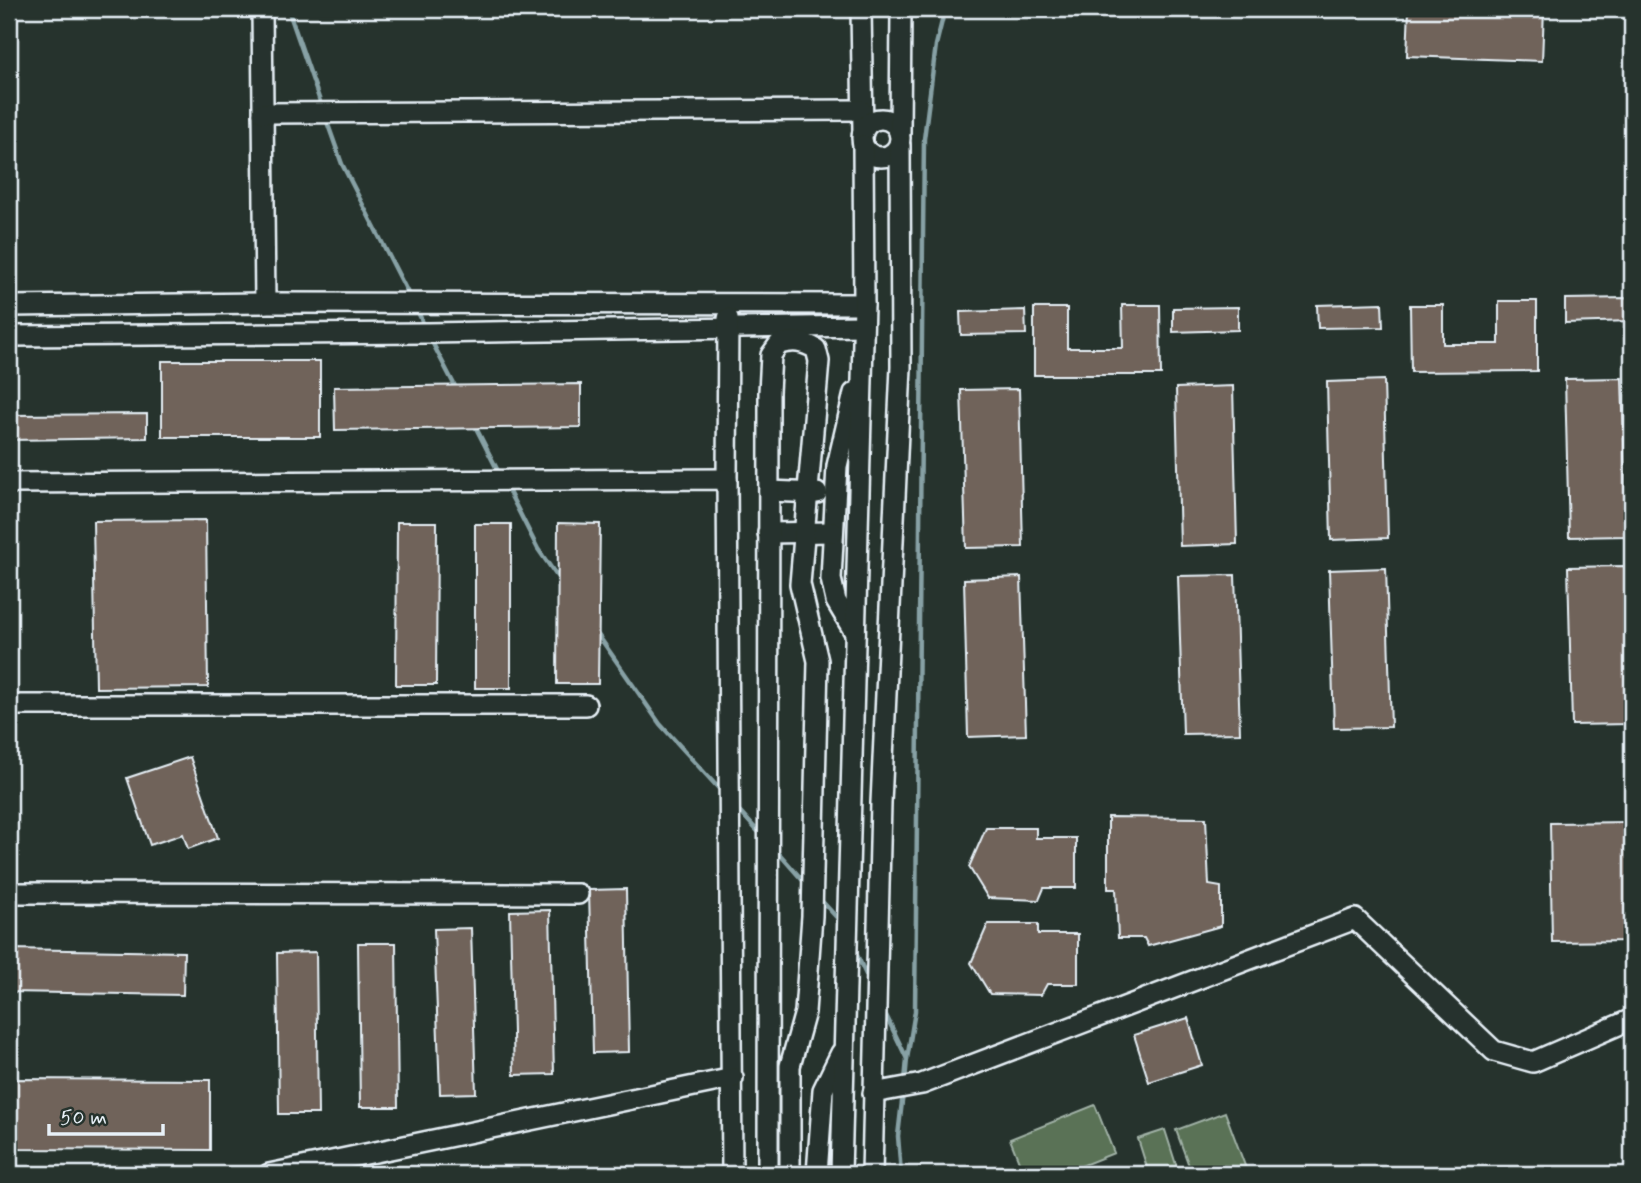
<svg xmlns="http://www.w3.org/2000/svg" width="1641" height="1183" font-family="Mynerve,sans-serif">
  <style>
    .garden { fill: #5a7256; stroke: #a1b2a7; stroke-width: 2 }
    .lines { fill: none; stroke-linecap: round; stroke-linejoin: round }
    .stream { stroke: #87a1a5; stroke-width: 4.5 }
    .building { fill: #6f645a; stroke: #e8f1f8; stroke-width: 2 }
    .minor-casing { stroke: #e8f1f8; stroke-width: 24 }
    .minor { stroke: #26332d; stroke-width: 19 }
  </style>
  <rect width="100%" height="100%" fill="#26332d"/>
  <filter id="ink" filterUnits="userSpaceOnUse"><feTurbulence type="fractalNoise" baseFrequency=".0143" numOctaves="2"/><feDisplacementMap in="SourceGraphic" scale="14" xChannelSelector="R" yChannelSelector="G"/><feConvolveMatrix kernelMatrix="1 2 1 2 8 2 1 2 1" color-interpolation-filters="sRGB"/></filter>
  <g filter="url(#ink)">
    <!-- garden -->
    <g class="garden">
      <polygon points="1095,1105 1114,1153 1061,1174 1024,1174 1010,1139"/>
      <polygon points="1225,1112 1248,1174 1192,1174 1176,1130"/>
      <polygon points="1165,1130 1179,1174 1149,1174 1138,1139"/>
    </g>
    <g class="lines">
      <!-- stream -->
      <g class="stream">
        <polyline points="288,9 322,107"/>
        <polyline points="326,119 342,164 410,297"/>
        <polyline points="416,308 426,329"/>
        <polyline points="431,340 456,388"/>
        <polyline points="474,424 500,475"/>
        <polyline points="506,486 538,549 561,582"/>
        <polyline points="596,632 660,724 722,792"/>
        <polyline points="735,806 762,836"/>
        <polyline points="776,850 805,883"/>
        <polyline points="818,897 840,921"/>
        <polyline points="855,951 869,981"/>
        <polyline points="884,1011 907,1059 905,1081"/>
        <polyline points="907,1059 915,1011 924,139 936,45 945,9"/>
        <polyline points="901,1174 898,1136 903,1093"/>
      </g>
    </g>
    <!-- building -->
    <g class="building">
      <polygon points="1409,9 1544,9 1542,61 1407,56"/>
      <polygon points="1630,298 1631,321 1565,323 1565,299"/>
      <polygon points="1499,301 1537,301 1537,371 1411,372 1410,305 1443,305 1443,344 1499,344"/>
      <polygon points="1382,303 1383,327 1318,328 1317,305"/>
      <polygon points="1122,305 1160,305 1161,375 1034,375 1034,308 1067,308 1067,348 1123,348"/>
      <polygon points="1238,307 1238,330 1173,332 1173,308"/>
      <polygon points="1025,310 1026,334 961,335 960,312"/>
      <rect x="162" y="361" width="158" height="76"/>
      <polygon points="1622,378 1627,536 1569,537 1565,379"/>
      <polygon points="1384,380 1388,538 1331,540 1327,382"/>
      <polygon points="581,384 581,427 335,430 334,387"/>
      <polygon points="1233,386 1237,544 1180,546 1176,388"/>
      <polygon points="1019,389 1023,547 966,548 961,390"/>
      <polygon points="147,414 147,438 9,440 9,415"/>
      <polygon points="206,520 208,687 96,688 93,521"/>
      <polygon points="397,522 437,522 436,685 396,685"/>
      <polygon points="558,523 600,524 598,684 557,684"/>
      <rect x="475" y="524" width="36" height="164"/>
      <polygon points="1625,566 1629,724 1572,725 1568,567"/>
      <polygon points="1386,568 1391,727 1334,728 1329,570"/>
      <polygon points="1235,575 1240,733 1183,734 1178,576"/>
      <polygon points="1021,577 1026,735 968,737 964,579"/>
      <polygon points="190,757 218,838 188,849 183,834 150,845 127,778"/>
      <polygon points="1108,817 1206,818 1209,885 1221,887 1221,926 1148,946 1144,938 1118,938 1116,889 1108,889"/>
      <polygon points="1632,822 1632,941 1552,942 1550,823"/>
      <polygon points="986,828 1036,828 1036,838 1076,838 1076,888 1044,888 1039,900 988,898 969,867"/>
      <polygon points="626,889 629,1052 593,1053 589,890"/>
      <polygon points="550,910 554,1074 514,1075 510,911"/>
      <polygon points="988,924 1038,924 1038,934 1078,934 1078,984 1047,984 1041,995 990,994 971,963"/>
      <polygon points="471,928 476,1093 440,1094 434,929"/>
      <polygon points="358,943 396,943 398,1107 360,1107"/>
      <polygon points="9,949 184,952 183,995 9,992"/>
      <polygon points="316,952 318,1114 279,1114 277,953"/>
      <polygon points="1188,1018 1202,1065 1149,1082 1134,1035"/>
      <polygon points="9,1079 210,1080 210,1150 9,1149"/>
    </g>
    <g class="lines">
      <!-- minor casing -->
      <g class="minor-casing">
        <g id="minor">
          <polyline points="262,9 265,303"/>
          <polyline points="861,9 863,132"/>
          <polyline points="263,113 861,110"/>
          <circle cx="881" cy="138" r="19"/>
          <polyline points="900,133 901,9"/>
          <polyline points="9,306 265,303 864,304"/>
          <polyline points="9,336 428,333 863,326"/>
          <polyline points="854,393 837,466 831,579 836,601 855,633"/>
          <polyline points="727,479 728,318"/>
          <polyline points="9,483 727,479 732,1174"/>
          <polyline points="769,491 817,493"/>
          <polyline points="768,533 833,532"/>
          <polyline points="9,705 586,705"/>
          <polyline points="9,893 578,894"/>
          <polyline points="873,1093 922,1084 1355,919 1494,1051 1533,1062 1632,1019"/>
          <polyline points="269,1174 733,1078"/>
          <path d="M768,1174L769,392L771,355L779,344C794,340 802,341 816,349L819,361L800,584L818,661L812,916L805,1012L790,1066V1174"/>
          <polyline points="817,1174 823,1090 841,1053"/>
          <polyline points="841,1174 864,304 863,145"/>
          <polyline points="872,1174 881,803 901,367 900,145"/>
        </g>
      </g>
      <!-- minor -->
      <use href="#minor" class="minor"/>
    </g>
  </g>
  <!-- margin -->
  <rect width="1641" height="1183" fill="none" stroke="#26332d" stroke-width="35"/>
  <rect x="18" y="18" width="1606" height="1148" fill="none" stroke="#e8f1f8" stroke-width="2.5" filter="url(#ink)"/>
  <!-- scale -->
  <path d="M49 1124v10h114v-10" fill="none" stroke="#e8f1f8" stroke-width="3.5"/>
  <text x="60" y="1124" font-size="21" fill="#e8f1f8" stroke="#26332d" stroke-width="5" paint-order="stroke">50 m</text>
</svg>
